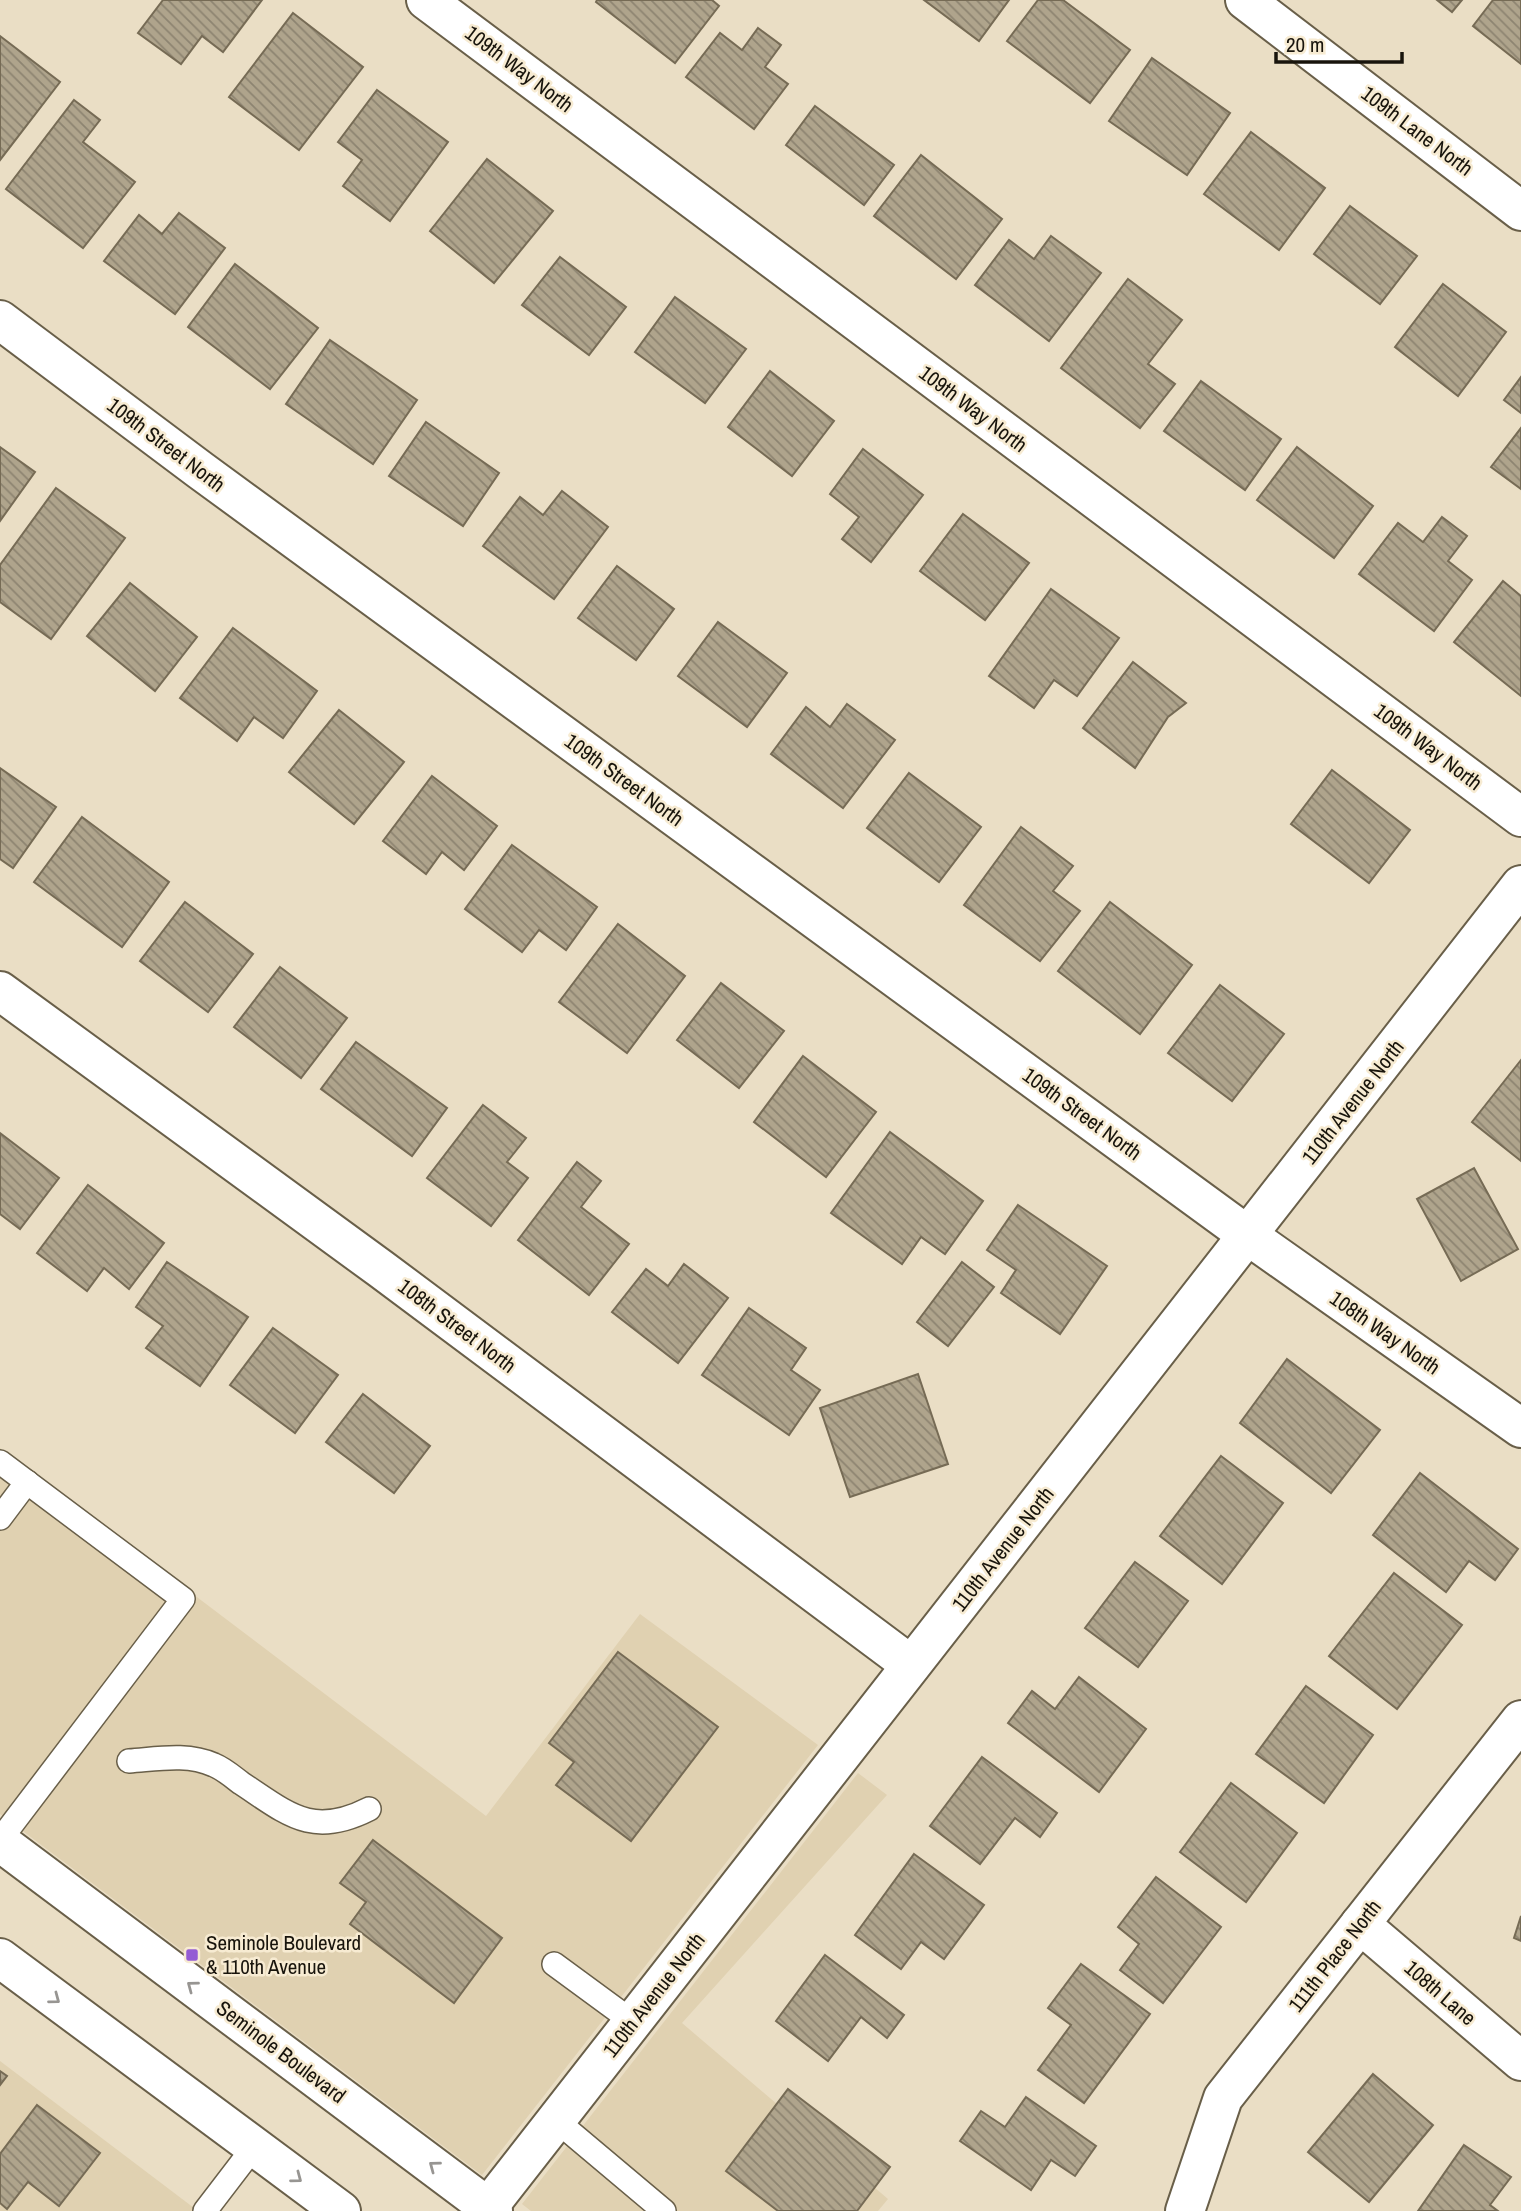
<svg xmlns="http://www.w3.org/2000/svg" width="1521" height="2211" font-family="'Archivo Narrow',sans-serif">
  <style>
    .built { fill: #e0d1b1 }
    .building { fill: url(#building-back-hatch); stroke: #766b55; stroke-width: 2 }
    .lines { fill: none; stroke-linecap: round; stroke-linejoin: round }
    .service-casing { stroke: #695f49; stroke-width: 26 }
    .minor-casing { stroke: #695f49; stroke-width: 42 }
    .tertiary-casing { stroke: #695f49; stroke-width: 42 }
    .primary-casing { stroke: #695f49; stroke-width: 42 }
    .service { stroke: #fff; stroke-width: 23 }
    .minor { stroke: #fff; stroke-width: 38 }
    .tertiary { stroke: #fff; stroke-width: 38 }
    .primary { stroke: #fff; stroke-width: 38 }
    .oneway { stroke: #979592 }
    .poi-dot { fill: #945cd4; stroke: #f7ebd2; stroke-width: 2.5 }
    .labels { text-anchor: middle; stroke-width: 5; stroke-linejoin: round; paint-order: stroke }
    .street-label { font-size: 21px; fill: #18140c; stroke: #f7ebd2 }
    .poi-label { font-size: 21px; fill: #18140c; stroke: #f7ebd2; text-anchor: start }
  </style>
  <defs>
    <pattern id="building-back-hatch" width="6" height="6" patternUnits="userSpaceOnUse" patternTransform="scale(1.75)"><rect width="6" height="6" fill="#afa48c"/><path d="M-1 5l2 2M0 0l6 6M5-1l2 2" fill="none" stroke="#8d8471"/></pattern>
  </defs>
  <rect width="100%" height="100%" fill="#eadec5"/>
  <!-- built -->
  <g class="built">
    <polygon points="0,1448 486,1816 640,1614 818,1745 482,2175 0,1814"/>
    <polygon points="858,1773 887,1795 682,2023 888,2199 878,2211 531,2211 522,2204"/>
    <polygon points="0,2061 198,2211 0,2211"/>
  </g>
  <!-- building -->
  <g class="building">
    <polygon points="163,0 262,0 223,52 202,36 181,64 138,33"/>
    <polygon points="597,0 712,0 719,6 675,63 596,2"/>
    <polygon points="924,0 1009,0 979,41"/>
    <polygon points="1038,0 1063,0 1130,50 1090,103 1007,41"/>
    <polygon points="1437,0 1462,0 1452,12"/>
    <polygon points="1493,0 1521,0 1521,64 1473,26"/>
    <polygon points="293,13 363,67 299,150 229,97"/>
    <polygon points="758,28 781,45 765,67 788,84 754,129 686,77 720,33 742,50"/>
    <polygon points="0,36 60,82 0,160"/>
    <polygon points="1152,58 1230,113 1187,175 1109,121"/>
    <polygon points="377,90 448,142 390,221 343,186 362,160 338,142"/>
    <polygon points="74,100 100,120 83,142 135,182 83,248 6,189"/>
    <polygon points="815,106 894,165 864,205 786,145"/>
    <polygon points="1251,132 1325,188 1279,250 1204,194"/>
    <polygon points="921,155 1002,219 956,279 874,216"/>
    <polygon points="487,159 553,211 494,283 430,231"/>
    <polygon points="1350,206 1417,256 1380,304 1314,254"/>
    <polygon points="179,213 225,248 175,314 104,261 139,215 162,234"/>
    <polygon points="1051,236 1101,273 1049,341 975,285 1009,240 1034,259"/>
    <polygon points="560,257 626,307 589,355 522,305"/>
    <polygon points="235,264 318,328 270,389 188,327"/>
    <polygon points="1128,279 1182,320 1148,364 1175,384 1140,428 1061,368"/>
    <polygon points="1443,284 1506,332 1458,396 1395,347"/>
    <polygon points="675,297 746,349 705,403 635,352"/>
    <polygon points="330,340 417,400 373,464 286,404"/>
    <polygon points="770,371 834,421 792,476 728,427"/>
    <polygon points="1521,377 1521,413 1504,400"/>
    <polygon points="1201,381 1281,439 1245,490 1164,431"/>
    <polygon points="426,422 499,473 463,526 389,476"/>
    <polygon points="1521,428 1521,489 1491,467"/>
    <polygon points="0,447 35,472 0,521"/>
    <polygon points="1297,447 1373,506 1334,558 1257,500"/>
    <polygon points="863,449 923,495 871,562 842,539 859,517 830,494"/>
    <polygon points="56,488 125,538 51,639 0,602 0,565"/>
    <polygon points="562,491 608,527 554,599 483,546 520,497 543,515"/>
    <polygon points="963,514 1029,563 985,620 920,571"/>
    <polygon points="1442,517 1467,536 1448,561 1472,580 1434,631 1359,574 1398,523 1423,542"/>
    <polygon points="617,566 674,609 636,660 578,618"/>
    <polygon points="1503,581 1521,596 1521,696 1454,642"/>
    <polygon points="130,583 197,637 155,691 87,636"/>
    <polygon points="1051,589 1119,638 1077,696 1054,680 1034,708 989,676"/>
    <polygon points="718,622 787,673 747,727 678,676"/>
    <polygon points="233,628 317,691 283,738 254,717 237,741 180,698"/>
    <polygon points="1133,662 1186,703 1168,717 1135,768 1083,728"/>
    <polygon points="847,704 895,740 843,808 771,754 806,707 830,727"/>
    <polygon points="339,710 404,762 354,824 289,772"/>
    <polygon points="0,768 56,807 13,868 0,859"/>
    <polygon points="1332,770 1410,830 1369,883 1291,824"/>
    <polygon points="909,773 981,827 939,882 867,828"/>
    <polygon points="432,776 497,826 464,870 442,852 426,874 383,841"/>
    <polygon points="82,817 169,882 122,947 34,882"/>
    <polygon points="1021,827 1073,866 1053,891 1080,911 1040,961 964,905"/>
    <polygon points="512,845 597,907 566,950 539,930 522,952 465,909"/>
    <polygon points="185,902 253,954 208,1012 140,961"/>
    <polygon points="1110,902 1192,965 1140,1034 1058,971"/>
    <polygon points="618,924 685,976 627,1053 559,1002"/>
    <polygon points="280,967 347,1018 301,1078 234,1027"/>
    <polygon points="721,983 784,1031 739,1088 677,1040"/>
    <polygon points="1220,985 1284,1034 1232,1101 1168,1053"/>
    <polygon points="356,1042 447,1108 412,1156 321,1089"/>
    <polygon points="803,1056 876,1112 826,1177 754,1122"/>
    <polygon points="1521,1060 1521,1161 1472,1122"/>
    <polygon points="483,1105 526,1138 507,1162 528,1178 491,1226 427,1178"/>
    <polygon points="890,1132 983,1201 945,1254 921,1237 902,1264 831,1213"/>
    <polygon points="0,1133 59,1178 20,1229 0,1214"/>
    <polygon points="577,1162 601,1181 581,1207 629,1244 589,1295 518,1240"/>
    <polygon points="1474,1168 1518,1249 1461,1281 1417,1199"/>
    <polygon points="88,1185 164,1243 129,1289 104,1268 87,1291 37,1253"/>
    <polygon points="1018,1205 1107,1266 1060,1334 1001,1293 1016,1270 987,1250"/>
    <polygon points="167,1262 248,1317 200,1386 146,1348 163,1326 136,1307"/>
    <polygon points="962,1262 994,1287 948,1346 917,1322"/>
    <polygon points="684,1264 728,1298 678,1363 612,1312 646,1269 668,1286"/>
    <polygon points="749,1308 806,1348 791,1370 820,1390 789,1435 702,1375"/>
    <polygon points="273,1328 338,1375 295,1433 230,1385"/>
    <polygon points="1287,1359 1380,1430 1331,1493 1240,1423"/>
    <polygon points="918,1374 948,1464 850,1497 820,1408"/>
    <polygon points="363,1394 430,1446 394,1493 326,1442"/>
    <polygon points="1221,1456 1283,1503 1222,1584 1160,1536"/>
    <polygon points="1420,1473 1518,1549 1495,1580 1469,1561 1446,1592 1373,1535"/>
    <polygon points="1135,1562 1188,1601 1138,1667 1085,1628"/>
    <polygon points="1394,1573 1462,1625 1397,1709 1329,1656"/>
    <polygon points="618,1652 718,1727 631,1841 556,1785 574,1762 549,1743"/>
    <polygon points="1079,1677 1146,1729 1099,1792 1008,1723 1032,1691 1055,1709"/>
    <polygon points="1306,1686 1373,1735 1324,1803 1256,1754"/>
    <polygon points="982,1757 1057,1813 1040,1837 1015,1818 980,1864 930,1826"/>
    <polygon points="1231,1783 1297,1833 1246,1902 1180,1852"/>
    <polygon points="373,1840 502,1938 454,2003 350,1924 366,1902 340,1883"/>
    <polygon points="914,1854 984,1905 944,1959 921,1942 901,1969 855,1935"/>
    <polygon points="1156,1877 1221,1927 1163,2003 1120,1970 1139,1944 1118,1927"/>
    <polygon points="1521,1916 1521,1941 1514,1938"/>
    <polygon points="825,1955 904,2015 887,2038 861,2017 828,2061 776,2021"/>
    <polygon points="1081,1964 1150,2014 1084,2103 1038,2070 1071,2025 1048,2008"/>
    <polygon points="0,2071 7,2076 0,2085"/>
    <polygon points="1373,2074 1433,2125 1369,2202 1308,2152"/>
    <polygon points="788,2089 890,2167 857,2211 778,2211 726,2171"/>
    <polygon points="1026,2097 1096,2146 1075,2176 1051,2160 1031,2190 960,2141 981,2111 1005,2127"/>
    <polygon points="37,2105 100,2153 59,2206 28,2182 7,2209 0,2203 0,2154"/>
    <polygon points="1464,2145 1511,2177 1490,2205 1498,2211 1418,2211"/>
  </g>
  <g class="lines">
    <!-- service casing -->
    <g class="service-casing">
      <g id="service">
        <polyline points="0,1462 183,1599 0,1840"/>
        <polyline points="0,1518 27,1482"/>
        <path d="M129,1761C158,1759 187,1753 214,1765C224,1769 233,1777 241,1783C288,1814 312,1838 369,1809"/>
        <polyline points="554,1964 633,2022"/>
        <polyline points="557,2121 664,2211"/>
        <polyline points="205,2211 254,2147"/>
      </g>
    </g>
    <!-- minor casing -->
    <g class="minor-casing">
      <g id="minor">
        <polyline points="426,0 1521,817"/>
        <polyline points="1245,0 1521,211"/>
        <polyline points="0,320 200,470 1250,1237 1521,1428"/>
        <polyline points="0,991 381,1269 911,1665"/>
        <polyline points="1360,1924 1521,2061"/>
        <polyline points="1185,2211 1223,2098 1521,1720"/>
      </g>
    </g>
    <!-- tertiary casing -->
    <g class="tertiary-casing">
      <path id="tertiary" d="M485,2211C830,1769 1178,1329 1521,885"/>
    </g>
    <!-- primary casing -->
    <g class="primary-casing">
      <g id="primary">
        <polyline points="0,1842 493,2211"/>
        <polyline points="0,1958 341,2211"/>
      </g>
    </g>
    <!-- service -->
    <use href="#service" class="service"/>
    <!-- minor -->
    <use href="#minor" class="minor"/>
    <!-- tertiary -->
    <use href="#tertiary" class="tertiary"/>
    <!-- primary -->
    <use href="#primary" class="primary"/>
  </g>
  <!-- one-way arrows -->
  <defs><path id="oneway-chevron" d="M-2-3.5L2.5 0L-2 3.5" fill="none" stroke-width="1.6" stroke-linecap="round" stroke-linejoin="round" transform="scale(1.75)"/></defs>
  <g class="oneway">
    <use href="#oneway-chevron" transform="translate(192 1986) rotate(-143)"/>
    <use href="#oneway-chevron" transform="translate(55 1999) rotate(37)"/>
    <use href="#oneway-chevron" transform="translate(434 2166) rotate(-143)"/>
    <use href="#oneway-chevron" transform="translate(297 2178) rotate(37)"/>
  </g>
  <!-- markers -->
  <rect class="poi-dot" x="185" y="1948" width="14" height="14" rx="3.5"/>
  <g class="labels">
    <!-- street labels -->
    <g class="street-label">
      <text transform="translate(519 69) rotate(37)" y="7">109th Way North</text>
      <text transform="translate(1417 131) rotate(37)" y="7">109th Lane North</text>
      <text transform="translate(973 409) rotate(37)" y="7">109th Way North</text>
      <text transform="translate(166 445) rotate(37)" y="7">109th Street North</text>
      <text transform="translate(1428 747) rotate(37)" y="7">109th Way North</text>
      <text transform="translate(624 780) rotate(36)" y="7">109th Street North</text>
      <text transform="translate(1353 1102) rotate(-52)" y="7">110th Avenue North</text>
      <text transform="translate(1082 1114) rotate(36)" y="7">109th Street North</text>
      <text transform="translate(457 1326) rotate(37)" y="7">108th Street North</text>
      <text transform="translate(1385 1333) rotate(35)" y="7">108th Way North</text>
      <text transform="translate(1003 1549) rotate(-52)" y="7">110th Avenue North</text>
      <text transform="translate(1335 1956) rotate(-52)" y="7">111th Place North</text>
      <text transform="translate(1440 1993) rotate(41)" y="7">108th Lane</text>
      <text transform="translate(654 1995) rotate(-52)" y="7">110th Avenue North</text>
      <text transform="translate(281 2052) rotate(37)" y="7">Seminole Boulevard</text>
    </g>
    <!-- poi labels -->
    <g class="poi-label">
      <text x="206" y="1950">Seminole Boulevard<tspan x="206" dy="24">&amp; 110th Avenue</tspan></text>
    </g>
  </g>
  <!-- scale -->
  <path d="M1276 52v10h126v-10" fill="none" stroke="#18140c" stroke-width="3.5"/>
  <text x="1286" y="52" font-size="21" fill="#18140c" stroke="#f7ebd2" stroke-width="5" paint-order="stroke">20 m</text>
</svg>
